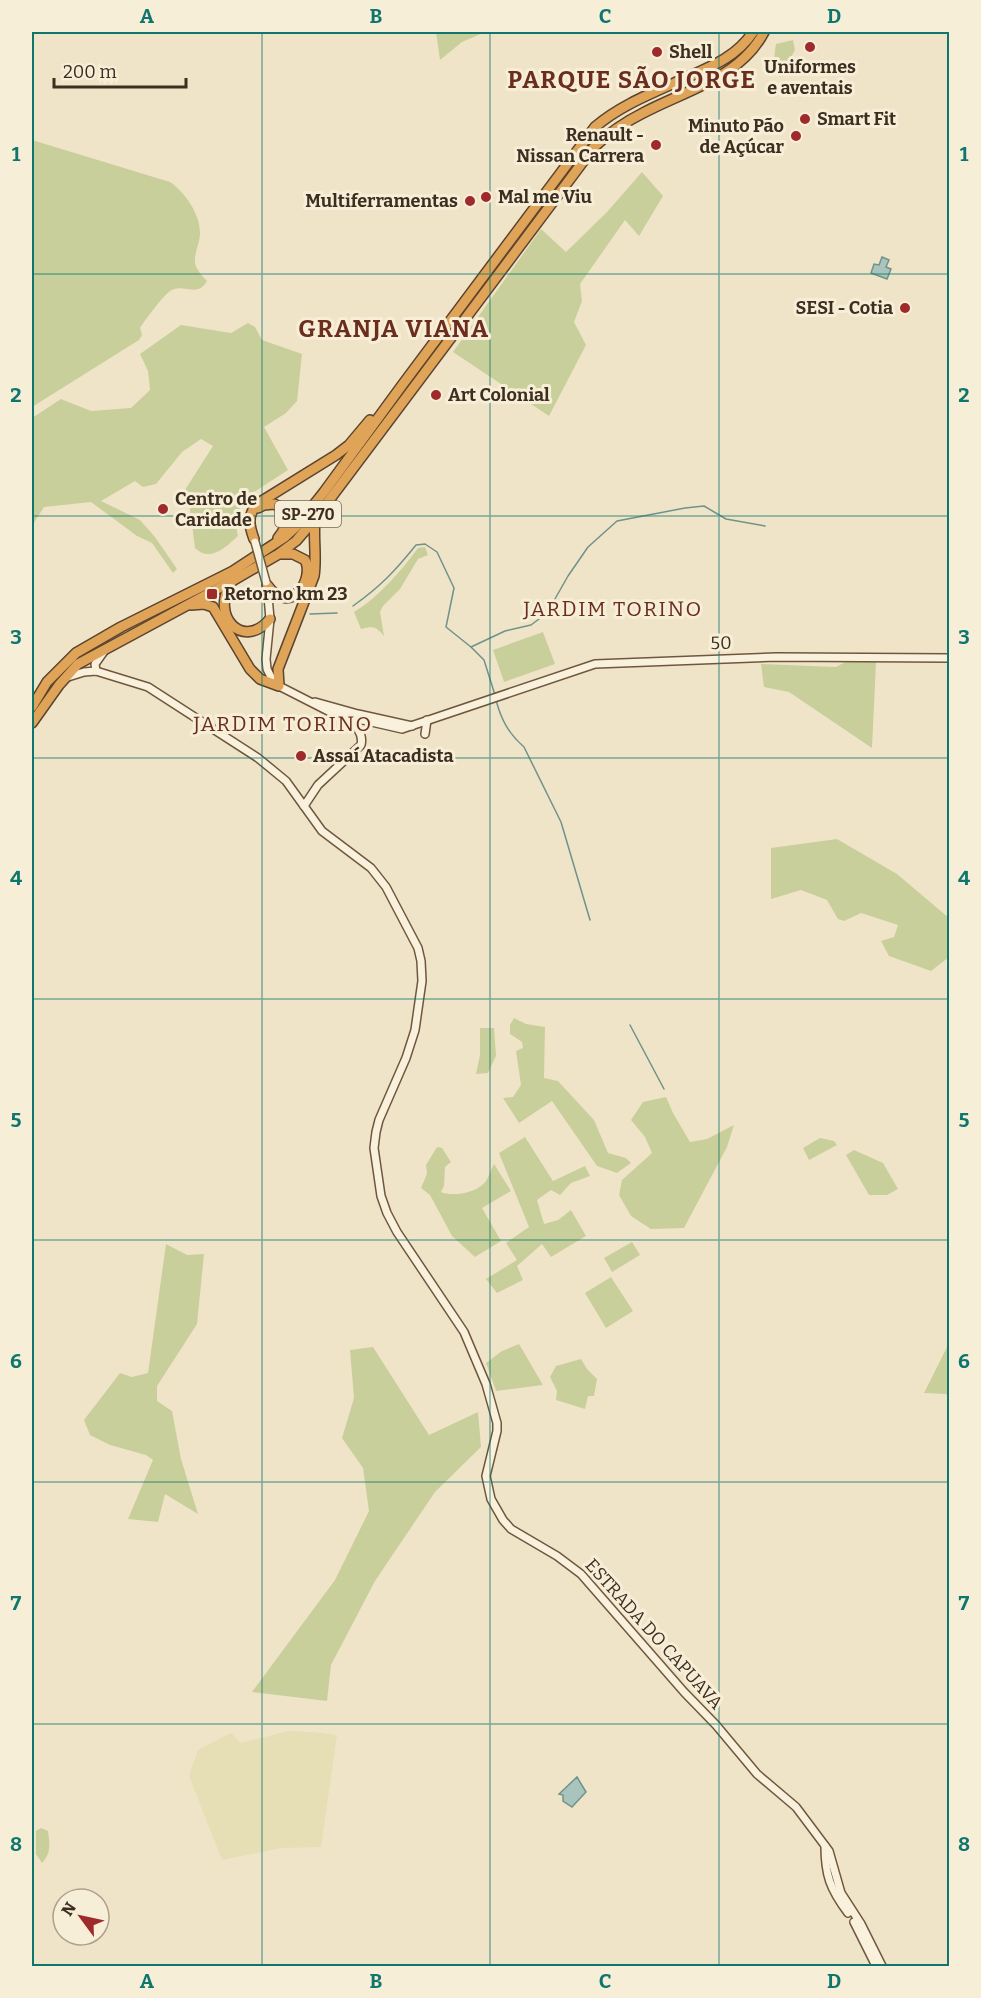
<svg xmlns="http://www.w3.org/2000/svg" width="981" height="1998" font-family="Bitter,serif">
  <style>
    .farmland { fill: #e6deb5 }
    .green { fill: #c9cf9b }
    .water { fill: #a9c4bc; stroke: #6f938a; stroke-width: 1.5 }
    .lines { fill: none; stroke-linecap: round; stroke-linejoin: round }
    .stream { stroke: #6f938a; stroke-width: 1.5 }
    .secondary-casing { stroke: #6f573f; stroke-width: 10 }
    .highway-casing { stroke: #5b4430; stroke-width: 12 }
    .secondary { stroke: #faf1dc; stroke-width: 7 }
    .highway { stroke: #e0a458; stroke-width: 9 }
    .secondary-bridge-casing { stroke: #6f573f; stroke-width: 10; stroke-linecap: butt }
    .secondary-bridge { stroke: #faf1dc; stroke-width: 7 }
    .grid { fill: none; stroke: #0f766e; stroke-width: 1.5; stroke-opacity: 0.55 }
    .poi-dot { fill: #9e2a2b; stroke: #f7eed8; stroke-width: 2 }
    .labels { text-anchor: middle; stroke-width: 6; stroke-linejoin: round; paint-order: stroke }
    .shield { fill: #f7eed8; stroke: #756857; stroke-width: 1.5 }
    .shield-label { font-size: 16px; font-weight: bold; fill: #3d2e20 }
    .poi-label { font-size: 18px; font-weight: bold; fill: #3d2e20; stroke: #f7eed8; text-anchor: start }
    .street-label { font-size: 18px; fill: #3d2e20; stroke: #f7eed8 }
    .quarter-label { font-size: 21px; letter-spacing: 1.5px; fill: #6b2e1e; stroke: #f7eed8 }
    .district-label { font-size: 24px; font-weight: bold; letter-spacing: 1.5px; fill: #6b2e1e; stroke: #f7eed8 }
    .neatline { fill: none; stroke: #0f766e; stroke-width: 2 }
    .grid-label { font-size: 20px; text-anchor: middle; font-weight: bold; fill: #0f766e }
  </style>
  <rect width="100%" height="100%" fill="#f0e4c8"/>
  <!-- farmland -->
  <polygon class="farmland" points="288,1731 313,1732 337,1735 321,1847 281,1848 222,1860 189,1776 198,1750 231,1733 241,1743"/>
  <!-- green -->
  <g class="green">
    <polygon points="436,32 485,32 462,42 440,60"/>
    <path d="M793,40L795,50L780,77C773,69 774,54 776,44Z"/>
    <path d="M32,140L170,182C185,192 200,214 200,233C200,246 190,259 198,270C200,274 204,278 207,281C197,299 184,282 170,291C163,296 145,320 140,328L142,335L139,340L32,407Z"/>
    <polygon points="642,172 663,196 639,236 625,220 580,284 582,301 574,322 586,345 549,416 453,352 541,229 566,252 607,212"/>
    <path d="M248,323L255,327L262,340L302,354L297,401L286,413L264,427L288,470L243,499L235,522L238,536C226,547 210,563 195,548L189,502L183,493L213,446L201,439L182,452L156,484L143,487L135,481L101,501L140,520L155,537L177,569L173,573L152,543L137,536L91,502L44,507L32,526V418L61,399L91,411L131,408L150,390L148,371L140,354L181,325L231,333Z"/>
    <path d="M425,547L428,555L418,559L400,589L383,606L380,612L384,636C376,626 373,626 361,629L354,612C380,596 400,572 418,548Z"/>
    <polygon points="543,632 555,664 504,682 493,650"/>
    <polygon points="845,662 876,662 872,748 789,692 764,687 761,664 836,667"/>
    <polygon points="837,839 897,874 949,918 949,957 931,971 889,956 881,941 894,937 898,925 861,913 844,921 838,919 827,900 801,890 771,899 771,848"/>
    <polygon points="514,1018 526,1024 545,1027 544,1078 558,1081 594,1120 608,1153 626,1158 631,1163 617,1173 597,1166 552,1101 519,1123 503,1098 513,1097 521,1085 516,1051 523,1048 522,1042 510,1034 510,1025"/>
    <polygon points="480,1028 494,1028 496,1056 488,1073 476,1074 480,1055"/>
    <polygon points="666,1097 673,1113 690,1142 707,1139 734,1125 727,1147 684,1228 651,1229 631,1216 619,1195 622,1180 652,1153 645,1137 631,1120 643,1102"/>
    <polygon points="525,1137 553,1181 585,1166 590,1176 571,1183 560,1195 551,1190 537,1200 544,1224 558,1220 571,1210 586,1236 551,1257 542,1244 517,1266 523,1280 497,1293 486,1279 517,1260 506,1243 529,1227 499,1153"/>
    <polygon points="820,1138 834,1141 837,1145 809,1160 803,1148"/>
    <path d="M437,1147L442,1148L451,1162L445,1167L444,1186L441,1192C454,1197 477,1193 486,1181C489,1177 491,1169 494,1164L511,1191L482,1208L501,1241L475,1257L452,1236L430,1195L421,1188L427,1174L426,1165Z"/>
    <polygon points="854,1150 883,1163 898,1189 887,1195 869,1195 846,1155"/>
    <polygon points="632,1242 640,1255 612,1272 604,1258"/>
    <polygon points="166,1244 187,1255 204,1254 197,1324 157,1386 157,1401 172,1411 181,1459 198,1514 165,1494 158,1522 128,1519 153,1460 146,1455 110,1445 90,1435 84,1420 120,1373 132,1377 148,1373"/>
    <polygon points="611,1277 633,1311 606,1328 585,1293"/>
    <polygon points="949,1343 949,1397 946,1394 924,1393"/>
    <polygon points="519,1344 543,1385 496,1391 486,1363 502,1351"/>
    <polygon points="373,1347 429,1435 478,1412 481,1447 435,1492 375,1581 331,1665 327,1701 252,1692 335,1580 369,1511 363,1468 342,1438 354,1398 350,1350"/>
    <polygon points="581,1359 587,1369 597,1379 594,1396 588,1396 585,1409 556,1400 557,1391 550,1377 556,1366"/>
    <path d="M41,1828L48,1831C50,1844 51,1854 42,1863L36,1854V1831Z"/>
  </g>
  <!-- water -->
  <g class="water">
    <polygon points="882,257 889,260 886,267 891,269 887,279 871,273 874,264 879,265"/>
    <polygon points="577,1777 586,1792 572,1807 563,1801 563,1795 559,1794"/>
  </g>
  <g class="lines">
    <!-- stream -->
    <g class="stream">
      <path d="M353,606C381,586 395,571 416,545L425,544L437,552L454,588L446,627L471,647L505,631L531,625L547,613L568,576L588,547L617,521L685,508L704,506L726,519L765,526"/>
      <polyline points="310,614 337,613"/>
      <polyline points="471,647 484,660 495,695"/>
      <path d="M496,700C501,719 508,733 524,747L561,822L590,920"/>
      <polyline points="630,1025 664,1089"/>
    </g>
    <!-- secondary casing -->
    <g class="secondary-casing">
      <g id="secondary">
        <polyline points="267,585 270,619 266,659 267,669 271,677 279,686 332,713 402,729 595,664 777,657 950,658"/>
        <polyline points="96,671 95,664 105,650"/>
        <polyline points="68,677 84,672 96,671 148,687 258,758 286,781 322,831 371,868 386,887 418,948 421,961 422,981 415,1030 406,1058 379,1120 376,1132 374,1148 381,1196 387,1213 397,1232 464,1332 486,1384 497,1423 497,1431 486,1476 491,1499 503,1520 511,1529 557,1556 581,1574 684,1692 716,1725 757,1774 796,1807 829,1851 841,1893 861,1924 882,1966"/>
        <polyline points="315,702 358,714 412,726"/>
        <polyline points="425,734 427,720"/>
        <path d="M304,806L318,785L361,745C364,733 355,725 346,717"/>
        <path d="M825,1846C825,1875 830,1889 848,1913"/>
        <polyline points="854,1922 876,1966"/>
      </g>
    </g>
    <!-- highway casing -->
    <g class="highway-casing">
      <g id="highway">
        <path d="M258,508L264,505L274,504C293,512 289,524 278,538"/>
        <path d="M254,539C249,525 247,516 257,504L336,455L349,445L370,420"/>
        <path d="M231,583C210,616 243,651 270,619"/>
        <path d="M267,585C291,618 315,578 305,560L293,554H280"/>
        <path d="M191,605L204,604L213,607L250,669L260,679L279,686L278,669L314,576C317,557 313,538 315,519"/>
        <path d="M32,707L47,682L76,653L121,627L233,571L285,537L297,526L324,492L403,384L595,127C619,106 652,93 681,80C708,68 736,58 753,32"/>
        <path d="M32,723L59,685L78,664L232,581L277,555L296,541L315,519L594,147C609,133 625,122 643,113C686,90 740,78 764,32"/>
      </g>
    </g>
    <!-- secondary -->
    <use href="#secondary" class="secondary"/>
    <!-- highway -->
    <use href="#highway" class="highway"/>
    <!-- secondary-bridge casing -->
    <g class="secondary-bridge-casing">
      <polyline id="secondary-bridge" points="255,542 266,582"/>
    </g>
    <!-- secondary-bridge -->
    <use href="#secondary-bridge" class="secondary-bridge"/>
  </g>
  <!-- grid -->
  <path class="grid" d="M262,32V1966M490,32V1966M719,32V1966M32,274H950M32,516H950M32,758H950M32,999H950M32,1240H950M32,1482H950M32,1724H950"/>
  <!-- markers -->
  <g class="poi-dot">
    <circle cx="810" cy="47" r="6"/>
    <circle cx="657" cy="52" r="6"/>
    <circle cx="805" cy="119" r="6"/>
    <circle cx="796" cy="136" r="6"/>
    <circle cx="656" cy="145" r="6"/>
    <circle cx="486" cy="197" r="6"/>
    <circle cx="470" cy="201" r="6"/>
    <circle cx="905" cy="308" r="6"/>
    <circle cx="436" cy="395" r="6"/>
    <circle cx="163" cy="509" r="6"/>
    <rect x="206" y="588" width="12" height="12" rx="3"/>
    <circle cx="301" cy="756" r="6"/>
  </g>
  <g class="labels">
    <!-- shield labels -->
    <rect class="shield" x="275" y="501" width="66" height="26" rx="4.5"/>
    <g class="shield-label">
      <text x="308" y="520">SP-270</text>
    </g>
    <!-- poi labels -->
    <g class="poi-label">
      <text x="669" y="58">Shell</text>
      <text x="810" y="73" text-anchor="middle">Uniformes<tspan x="810" dy="21">e aventais</tspan></text>
      <text x="817" y="125">Smart Fit</text>
      <text x="784" y="132" text-anchor="end">Minuto Pão<tspan x="784" dy="21">de Açúcar</tspan></text>
      <text x="644" y="141" text-anchor="end">Renault -<tspan x="644" dy="21">Nissan Carrera</tspan></text>
      <text x="498" y="203">Mal me Viu</text>
      <text x="458" y="207" text-anchor="end">Multiferramentas</text>
      <text x="893" y="314" text-anchor="end">SESI - Cotia</text>
      <text x="448" y="401">Art Colonial</text>
      <text x="175" y="505">Centro de<tspan x="175" dy="21">Caridade</tspan></text>
      <text x="224" y="600">Retorno km 23</text>
      <text x="313" y="762">Assaí Atacadista</text>
    </g>
    <!-- street labels -->
    <g class="street-label">
      <text transform="translate(721 643) rotate(-1)" y="6">50</text>
      <text transform="translate(654 1634) rotate(48)" y="6">ESTRADA DO CAPUAVA</text>
    </g>
    <!-- quarter labels -->
    <g class="quarter-label">
      <text x="613" y="616">JARDIM TORINO</text>
      <text x="283" y="731">JARDIM TORINO</text>
    </g>
    <!-- district labels -->
    <g class="district-label">
      <text x="632" y="88">PARQUE SÃO JORGE</text>
      <text x="394" y="337">GRANJA VIANA</text>
    </g>
  </g>
  <!-- border -->
  <rect width="981" height="1998" fill="none" stroke="#f7eed8" stroke-width="66"/>
  <!-- north arrow -->
  <g transform="translate(81 1917) rotate(303)"><circle r="28" fill="#f7eed8" stroke="#ada18e" stroke-width="1.5"/>
  <path d="M0-4.5L10 22L0 15L-10 22Z" fill="#9e2a2b"/>
  <text y="-9" font-size="16" font-weight="bold" text-anchor="middle" fill="#3d2e20">N</text>
  </g>
  <!-- scale -->
  <path d="M54 78v9h132v-9" fill="none" stroke="#3d2e20" stroke-width="3"/>
  <text x="63" y="78" font-size="18" fill="#3d2e20" stroke="#f7eed8" stroke-width="4.5" paint-order="stroke">200 m</text>
  <rect x="33" y="33" width="915" height="1932" class="neatline"/>
  <g class="grid-label">
    <text x="147" y="23">A</text>
    <text x="376" y="23">B</text>
    <text x="605" y="23">C</text>
    <text x="834" y="23">D</text>
    <text x="16" y="161">1</text>
    <text x="964" y="161">1</text>
    <text x="16" y="402">2</text>
    <text x="964" y="402">2</text>
    <text x="16" y="644">3</text>
    <text x="964" y="644">3</text>
    <text x="16" y="885">4</text>
    <text x="964" y="885">4</text>
    <text x="16" y="1127">5</text>
    <text x="964" y="1127">5</text>
    <text x="16" y="1368">6</text>
    <text x="964" y="1368">6</text>
    <text x="16" y="1610">7</text>
    <text x="964" y="1610">7</text>
    <text x="16" y="1851">8</text>
    <text x="964" y="1851">8</text>
    <text x="147" y="1988">A</text>
    <text x="376" y="1988">B</text>
    <text x="605" y="1988">C</text>
    <text x="834" y="1988">D</text>
  </g>
</svg>
